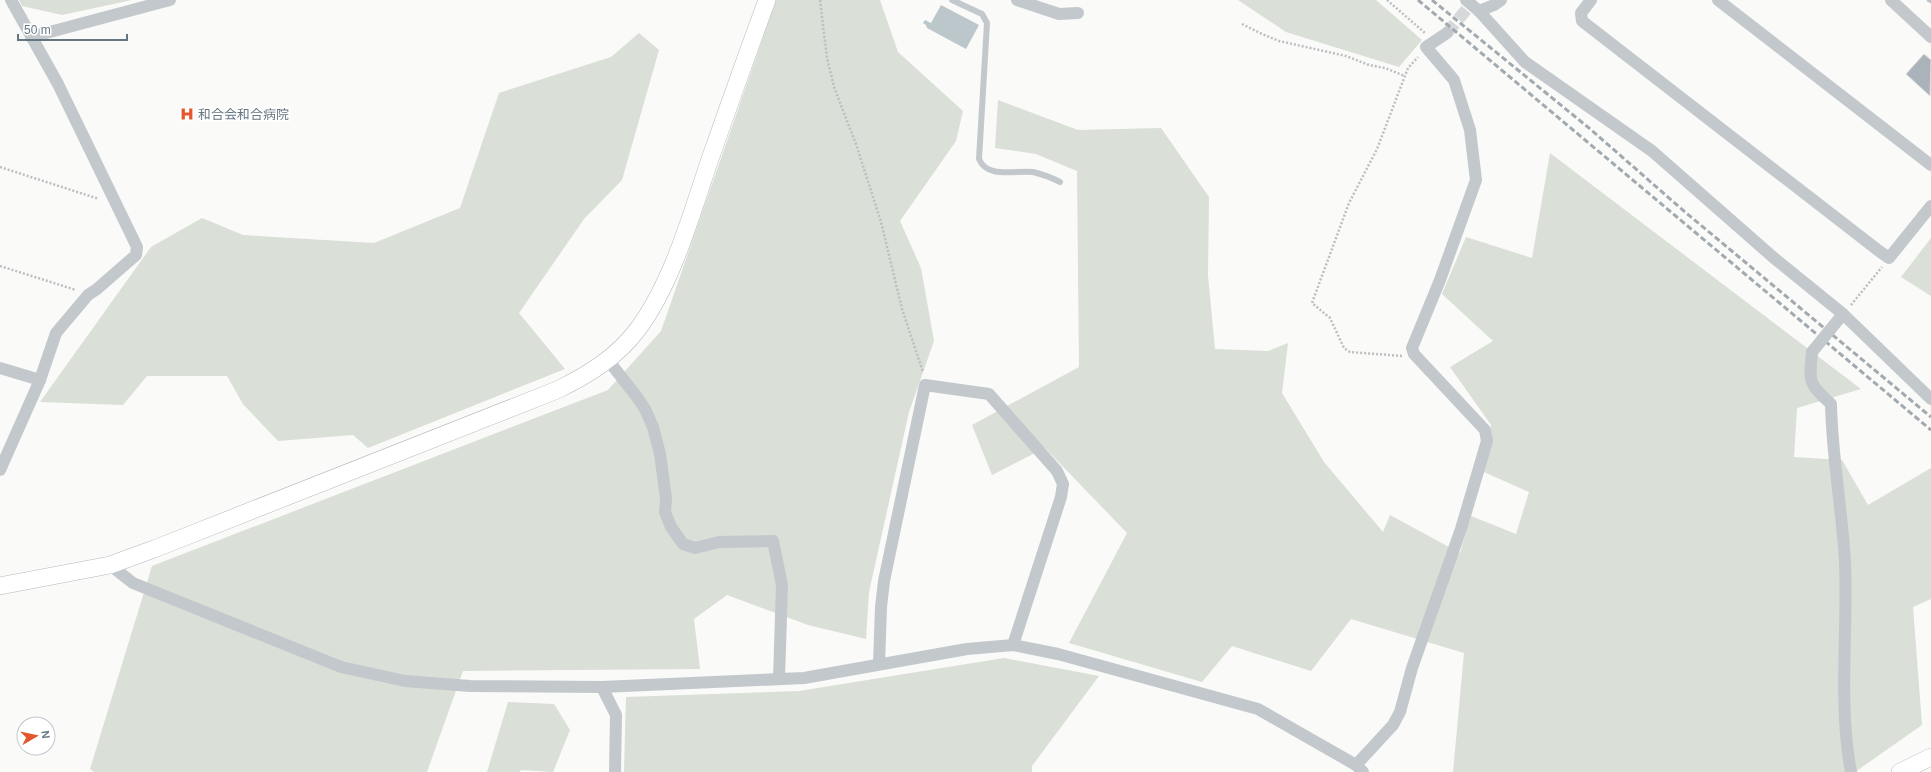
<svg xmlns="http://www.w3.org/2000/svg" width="1931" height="772" font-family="Arial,'Noto Sans JP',sans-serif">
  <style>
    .green { fill: #dadfd7 }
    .water { fill: #bbc7cb }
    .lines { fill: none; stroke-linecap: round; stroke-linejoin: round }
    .stream { stroke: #bbc7cb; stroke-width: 4.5 }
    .building { fill: #aab3b9; stroke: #dcdcda }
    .street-tunnel { stroke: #d5d9db; stroke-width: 12; stroke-dasharray: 12 6; stroke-linecap: butt }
    .secondary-casing { stroke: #b3babf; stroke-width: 18 }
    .path { stroke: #bbbfc2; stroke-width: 2.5; stroke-dasharray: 2 2; stroke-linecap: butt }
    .lane { stroke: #c3c8cc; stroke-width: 6 }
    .street { stroke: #c3c8cc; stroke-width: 12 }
    .secondary { stroke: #fff; stroke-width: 17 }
    .rail { stroke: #a2aab0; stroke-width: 3; stroke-dasharray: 6 3; stroke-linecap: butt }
    .street-bridge { stroke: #c3c8cc; stroke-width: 12 }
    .labels { text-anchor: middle; stroke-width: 4; stroke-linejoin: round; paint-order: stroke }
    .poi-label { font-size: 13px; fill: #657683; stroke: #fff; text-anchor: start }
  </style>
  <rect width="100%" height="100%" fill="#fafaf8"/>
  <!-- green -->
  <g class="green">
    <polygon points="19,0 132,0 62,15 22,6"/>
    <polygon points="776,0 880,0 898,52 963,111 956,141 900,221 921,268 934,341 909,412 869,592 866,639 808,625 727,595 694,619 700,669 463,671 427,772 94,772 90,769 152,566 608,390 661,331"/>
    <polygon points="1238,0 1376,0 1422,40 1399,67 1286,32"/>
    <polygon points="639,33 659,50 622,180 584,219 519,313 565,369 368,448 353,435 278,441 243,404 227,376 147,376 123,405 40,402 151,247 202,218 243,235 374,243 460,208 499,93 611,57"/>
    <polygon points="998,100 1078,130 1161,128 1209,197 1208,276 1215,349 1268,351 1288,343 1282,393 1324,462 1383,532 1390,515 1460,553 1471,516 1516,534 1529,492 1484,472 1491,425 1450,367 1493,341 1442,294 1466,237 1532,258 1550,153 1861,389 1797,408 1794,457 1842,460 1868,505 1931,468 1931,599 1913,607 1922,725 1855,772 1453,772 1464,653 1351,619 1311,671 1232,646 1202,682 1069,643 1127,533 1045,448 992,475 972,425 1079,367 1077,171 1036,154 995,148"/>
    <polygon points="1931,238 1931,296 1901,277"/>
    <polygon points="1004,658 1099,676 1032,766 1032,772 624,772 626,697 799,691"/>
    <polygon points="508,702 554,704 570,730 553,772 521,770 520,772 487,772"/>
  </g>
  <!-- water -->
  <polygon class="water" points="941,5 979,25 966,49 927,28 926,25 923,23 925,20 931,23"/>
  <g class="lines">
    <!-- stream -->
    <polyline class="stream" points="1929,0 1931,1"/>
  </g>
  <!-- building -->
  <polygon class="building" points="1924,54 1931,60 1930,96 1906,74"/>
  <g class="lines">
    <!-- street-tunnel -->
    <polyline class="street-tunnel" points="1447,33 1471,4"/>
    <!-- secondary casing -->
    <g class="secondary-casing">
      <g id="secondary">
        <path d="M0,586L110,565L154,549L557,390C588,375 617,357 638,329C672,283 691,216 709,162C728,108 747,54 767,0"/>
        <polyline points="1900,772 1931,757"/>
      </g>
    </g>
    <!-- path -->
    <g class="path">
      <polyline points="820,0 827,58 834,87 856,144 881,222 902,309 923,372"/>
      <polyline points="1387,0 1425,33"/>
      <polyline points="1242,24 1262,34 1279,41 1346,56 1369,65 1385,68 1405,76"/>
      <polyline points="0,167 99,199"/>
      <polyline points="0,266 76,290"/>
      <polyline points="1851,305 1882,267"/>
      <polyline points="1402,356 1350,352 1344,348 1330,318 1312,303 1349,203 1377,149 1408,68 1418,57"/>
    </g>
    <!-- lane -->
    <path class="lane" d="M952,0L982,14L987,23L979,159C987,179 1016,170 1033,172C1042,174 1052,178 1060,182"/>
    <!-- street -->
    <g class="street">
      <polyline points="1017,0 1059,14 1078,13"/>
      <polyline points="1466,0 1479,11 1525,62 1652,151 1774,258 1843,314 1931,399"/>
      <polyline points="1591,0 1581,13 1582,21 1879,251 1889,258 1931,206"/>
      <polyline points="1718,0 1931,165"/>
      <polyline points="1891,0 1931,37"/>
      <polyline points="1479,11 1494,5 1501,0"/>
      <polyline points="31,37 170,0"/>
      <path d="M1812,352C1809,382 1808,383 1831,404C1832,457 1842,509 1845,562C1848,632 1838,703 1851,772"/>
      <polyline points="608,360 637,397 645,409 653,427 660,454 666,498 665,512 671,527 683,544 695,548 719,542 773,541 782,585 779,679"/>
      <polyline points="0,368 40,380"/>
      <polyline points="0,470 40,380 56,333 88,295 97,289 136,255 137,247 58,84 11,0"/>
      <polyline points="110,565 133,583 341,667 405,681 470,686 602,687 804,678 967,649 1013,645 1058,654 1258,709 1356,765 1363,772"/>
      <polyline points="879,664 881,607 884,581 925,385 989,394 1057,471 1063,484 1061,497 1013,645"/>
      <polyline points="602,687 616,715 615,772"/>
      <polyline points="1356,765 1393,725 1400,712 1412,668 1461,529 1487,441 1485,430 1414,354 1412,348 1440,280 1476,180 1470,130 1454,80 1426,47 1447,33"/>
    </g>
    <!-- secondary -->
    <use href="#secondary" class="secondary"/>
    <!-- rail -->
    <g class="rail">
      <polyline points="1418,0 1931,430"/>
      <polyline points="1432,0 1589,128 1685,212 1931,417"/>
    </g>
    <!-- street-bridge -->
    <polyline class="street-bridge" points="1812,352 1843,314"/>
  </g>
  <!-- icons -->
  <defs>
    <g id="hospital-bare" transform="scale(1.08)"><path d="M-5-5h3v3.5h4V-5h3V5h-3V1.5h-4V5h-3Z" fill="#e4572e" stroke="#fff" stroke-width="2.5" paint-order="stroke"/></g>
  </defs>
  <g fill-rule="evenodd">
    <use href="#hospital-bare" x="187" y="114"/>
  </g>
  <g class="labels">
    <!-- poi labels -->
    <g class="poi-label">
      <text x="198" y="119">和合会和合病院</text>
    </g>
  </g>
  <!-- north arrow -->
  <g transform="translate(36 736) rotate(81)"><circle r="19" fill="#ffffff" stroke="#c1c8cd"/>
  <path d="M0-3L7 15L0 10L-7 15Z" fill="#e4572e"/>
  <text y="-6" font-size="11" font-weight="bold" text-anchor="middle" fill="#657683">N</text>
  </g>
  <!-- scale -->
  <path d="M18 34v6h109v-6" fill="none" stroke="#657683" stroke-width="2"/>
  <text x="24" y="34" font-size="12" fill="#657683" stroke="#ffffff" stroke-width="3" paint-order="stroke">50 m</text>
</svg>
